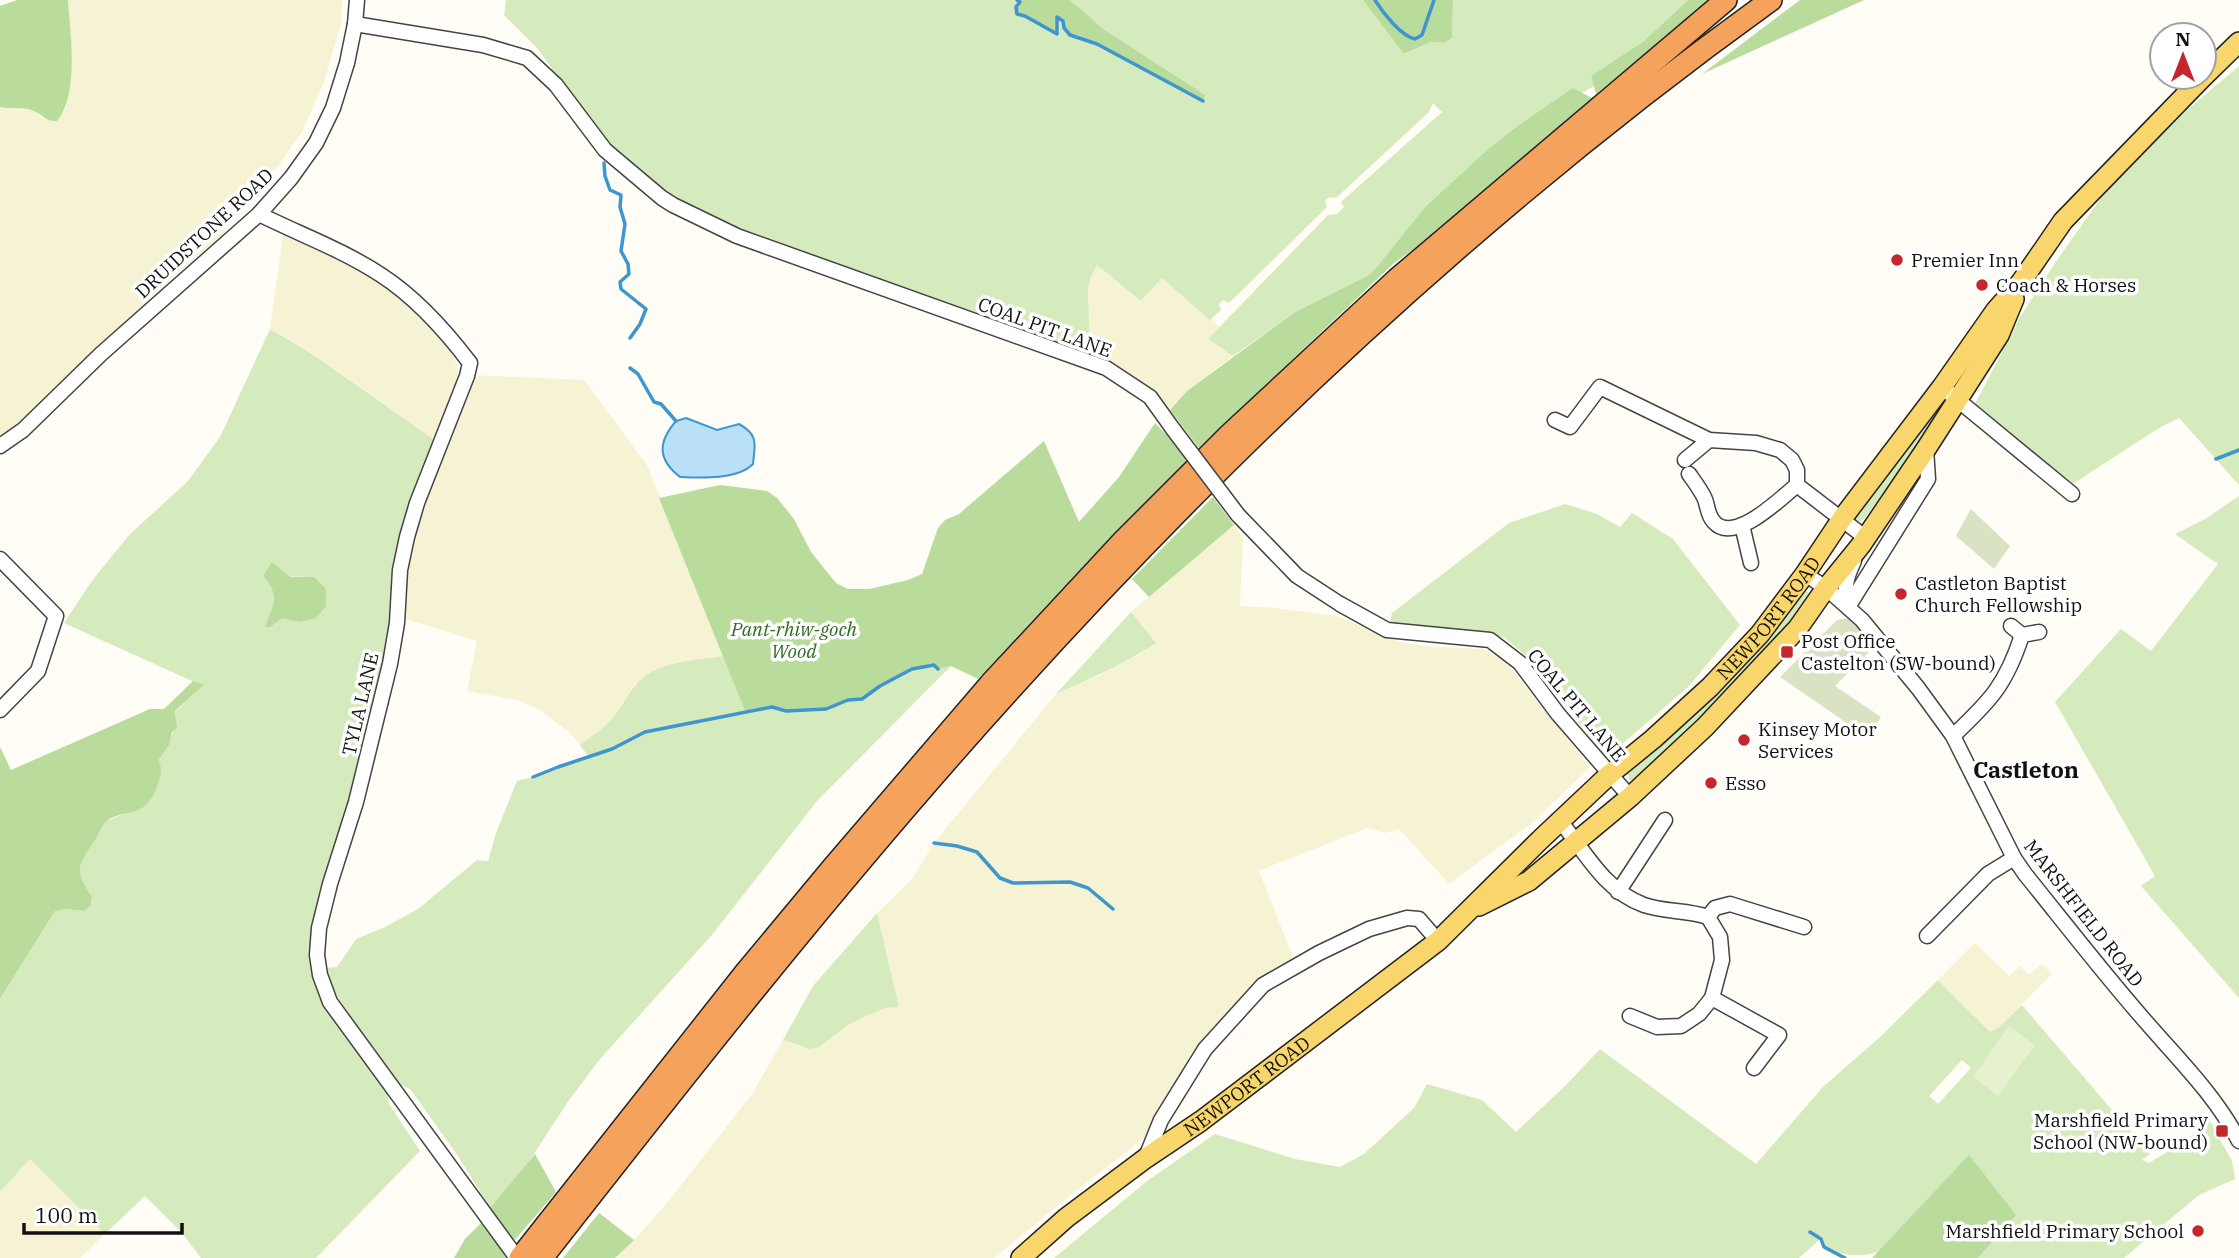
<svg xmlns="http://www.w3.org/2000/svg" width="2239" height="1258" font-family="'IBM Plex Serif',serif">
  <style>
    .farmland { fill: #f6f3d4 }
    .green { fill: #d5ebbd; fill-rule: evenodd }
    .forest { fill: #b9dc9c }
    .cemetery { fill: #d9e3c4 }
    .pitch { fill: #e6f2cf }
    .water { fill: #b9e0f7; stroke: #3f96cf; stroke-width: 2 }
    .lines { fill: none; stroke-linecap: round; stroke-linejoin: round }
    .stream { stroke: #3f96cf; stroke-width: 3.5 }
    .minor-casing { stroke: #444; stroke-width: 17 }
    .major-casing { stroke: #222; stroke-width: 22 }
    .highway-casing { stroke: #222; stroke-width: 24 }
    .minor { stroke: #fff; stroke-width: 14 }
    .major { stroke: #f9d66b; stroke-width: 19 }
    .highway { stroke: #f5a25d; stroke-width: 21 }
    .minor-bridge-casing { stroke: #444; stroke-width: 17; stroke-linecap: butt }
    .minor-bridge { stroke: #fff; stroke-width: 14 }
    .poi-dot { fill: #c4262e; stroke: #fff; stroke-width: 2.5 }
    .labels { text-anchor: middle; stroke-width: 7; stroke-linejoin: round; paint-order: stroke }
    .street-label { font-size: 19px; fill: #111; stroke: #fff }
    .poi-label { font-size: 19px; fill: #111; stroke: #fff; text-anchor: start }
    .park-label { font-size: 19px; font-style: italic; fill: #2f6b1f; stroke: #fff }
    .quarter-label { font-size: 23px; font-weight: bold; fill: #111; stroke: #fff }
  </style>
  <rect width="100%" height="100%" fill="#fffdf5"/>
  <!-- farmland -->
  <g class="farmland">
    <polygon points="68,0 342,0 341,23 324,82 303,130 279,165 230,218 223,234 165,284 27,419 0,437 0,107 35,111 42,118 64,112 71,83 72,56"/>
    <polygon points="283,234 376,278 396,293 449,346 458,368 457,380 452,402 436,441 312,353 270,329"/>
    <polygon points="1097,265 1141,301 1162,278 1220,327 1209,339 1233,356 1187,391 1170,410 1149,387 1112,363 1090,355 1088,289 1090,279"/>
    <polygon points="473,375 584,380 647,465 723,656 665,666 635,684 616,714 602,729 580,745 571,734 540,710 518,700 467,691 477,641 406,619 401,609 413,532"/>
    <polygon points="1234,525 1243,537 1240,606 1275,608 1337,616 1399,642 1425,646 1483,649 1504,660 1590,767 1532,823 1449,884 1399,829 1385,833 1367,828 1259,871 1293,957 1245,996 1188,1061 1144,1138 1063,1201 994,1258 615,1258 634,1240 668,1202 752,1094 783,1040 800,1047 819,1047 851,1023 885,1008 899,1007 877,913 913,878 934,843 1056,694 1098,676 1138,655 1155,643 1131,612"/>
    <polygon points="1975,943 2009,976 2020,966 2029,975 2042,964 2052,974 1999,1027 1990,1033 1938,980"/>
    <polygon points="30,1159 105,1234 80,1258 0,1258 0,1192"/>
  </g>
  <!-- green -->
  <g class="green">
    <polygon points="506,0 1017,0 1020,2 1017,14 1025,16 1056,34 1057,17 1063,21 1070,35 1097,44 1203,101 1106,31 1070,0 1363,0 1405,54 1431,42 1445,43 1452,38 1453,0 1688,0 1644,41 1591,76 1594,86 1582,93 1573,89 1516,127 1488,149 1425,207 1371,274 1295,312 1233,356 1208,339 1328,215 1337,214 1344,207 1341,202 1442,112 1433,103 1428,113 1336,198 1329,197 1325,201 1327,207 1229,303 1223,300 1219,304 1221,310 1210,320 1162,278 1141,301 1097,265 1090,279 1088,289 1090,355 1013,331 822,263 733,227 678,200 641,174 596,131 538,49 504,15"/>
    <polygon points="2239,66 2239,485 2179,418 2159,428 2071,485 1973,408 2020,317 2055,263 2108,188 2187,110"/>
    <path d="M270,329L311,353L436,441L413,501L396,554L387,653L358,774L310,944V960L319,989L387,1090L389,1104L420,1151L316,1258H201L182,1233L145,1196L105,1234L30,1159L0,1192V999L55,911L66,909L84,911L83,884L79,870L82,860L107,821L128,812L141,809C147,793 151,775 159,759C166,745 179,729 175,712L203,686L64,623L91,582L129,535L188,481L220,437ZM263,576L314,577L290,619L282,618L266,627C273,603 280,598 263,576Z"/>
    <polygon points="1947,401 1946,410 1864,519 1857,522 1852,520 1852,514 1941,402"/>
    <polygon points="2239,496 2239,998 2141,886 2155,876 2055,702 2121,629 2151,651 2218,564 2175,534 2205,519"/>
    <polygon points="1565,504 1597,514 1620,527 1632,513 1673,539 1740,625 1688,687 1606,758 1525,655 1505,638 1482,631 1408,627 1390,622 1392,613 1509,523"/>
    <path d="M1804,591L1808,592L1809,596L1805,604C1751,664 1696,725 1635,780H1629L1628,774L1727,680Z"/>
    <path d="M1131,612L1156,643C1124,664 1090,679 1056,694Z"/>
    <path d="M723,656L745,711L772,707L787,711L826,709L848,700L862,699L880,686L912,669L934,665L938,669L951,666L817,801L711,936L600,1059L567,1103L526,1166L490,1208L458,1156L411,1090L399,1084C372,1048 340,1012 325,968L337,967L356,939L385,927L418,909L477,860L488,861L496,833L517,781L533,777L589,757L580,745C594,735 607,726 617,712C627,699 633,683 648,674C669,661 699,660 723,656Z"/>
    <polygon points="877,913 899,1007 885,1008 851,1023 819,1047 809,1049 783,1040 813,986"/>
    <path d="M1938,980L1990,1032L1999,1027L2022,1005L2150,1154L2142,1160L2149,1163L2182,1143L2210,1121L2232,1161L2235,1179L2199,1195L2124,1258H1978L2016,1215L1880,1251C1862,1258 1842,1256 1824,1247L1820,1239L1799,1258H1054L1147,1181L1215,1134L1295,1159L1340,1167L1364,1154L1414,1108L1427,1084L1482,1100L1516,1132L1566,1085L1600,1049L1756,1164L1823,1087L1880,1037ZM1962,1060L1971,1068L1938,1104L1929,1096Z"/>
  </g>
  <!-- forest -->
  <g class="forest">
    <path d="M17,0H68C70,34 80,93 57,121C47,122 44,116 36,112C25,106 11,110 0,107V6Z"/>
    <polygon points="1017,0 1070,0 1106,31 1205,95 1203,101 1097,44 1070,35 1064,28 1063,21 1057,18 1057,34 1025,16 1017,14 1016,7 1020,2"/>
    <polygon points="1363,0 1453,0 1452,38 1445,43 1431,42 1404,54"/>
    <polygon points="1688,0 1709,0 1596,94 1591,76 1644,41"/>
    <polygon points="1800,0 1864,0 1702,74"/>
    <polygon points="1573,88 1592,98 1414,249 1394,263 1199,448 1170,410 1187,391 1295,312 1371,274 1425,207 1488,149 1516,127"/>
    <polygon points="1155,423 1174,442 1188,460 1106,542 978,679 951,666 938,669 934,665 912,669 880,686 862,699 848,700 826,709 786,711 772,707 745,711 659,498 720,485 767,491 777,498 794,519 811,552 836,583 848,589 869,589 908,580 922,574 938,528 945,520 959,514 1044,441 1079,522 1119,477"/>
    <polygon points="1213,497 1234,525 1149,597 1132,579"/>
    <path d="M272,562L290,577H314L326,589V606L316,618L300,622L282,618L270,627H265C274,603 280,597 263,576Z"/>
    <path d="M193,681L204,685L175,711L177,728L172,732L169,745L159,759C159,763 161,766 161,770C161,780 152,803 142,808C132,814 116,813 107,821C102,826 99,834 95,840C77,868 74,868 92,898L90,906L84,911L66,909L55,911L0,999V747L11,770L150,709H164Z"/>
    <polygon points="535,1154 556,1192 514,1241 490,1208"/>
    <polygon points="1969,1155 2016,1215 1978,1258 1872,1258"/>
    <polygon points="599,1213 634,1240 615,1258 563,1258"/>
    <polygon points="482,1222 507,1256 505,1258 454,1258 465,1239"/>
  </g>
  <!-- cemetery -->
  <g class="cemetery">
    <polygon points="1971,509 2010,546 1994,569 1956,536"/>
    <polygon points="1849,618 1876,645 1835,686 1881,717 1867,737 1780,677 1837,620"/>
  </g>
  <!-- pitch -->
  <polygon class="pitch" points="2009,1026 2035,1045 1998,1096 1973,1077"/>
  <!-- water -->
  <path class="water" d="M686,418L717,430L739,424C759,435 755,444 753,464C737,480 701,478 680,477C657,459 658,442 676,421Z"/>
  <g class="lines">
    <!-- stream -->
    <g class="stream">
      <polyline points="1017,0 1020,2 1016,7 1017,14 1025,16 1057,34 1057,17 1063,21 1064,28 1070,35 1097,44 1203,101"/>
      <path d="M1375,0C1383,13 1401,36 1415,39L1422,35L1434,0"/>
      <polyline points="604,163 605,176 610,190 621,195 620,207 625,224 621,251 628,264 629,274 620,282 621,289 646,309 640,324 630,338"/>
      <polyline points="630,368 638,374 654,402 661,404 676,421"/>
      <polyline points="2216,459 2239,450"/>
      <polyline points="533,777 558,767 612,749 645,732 772,707 786,711 826,709 848,700 862,699 880,686 912,669 934,665 938,669"/>
      <polyline points="934,843 957,846 977,852 1000,878 1013,883 1070,882 1088,888 1113,909"/>
      <polyline points="1810,1232 1821,1239 1824,1247 1845,1258"/>
    </g>
    <!-- minor casing -->
    <g class="minor-casing">
      <g id="minor">
        <polyline points="355,24 483,45 527,58 556,85 605,150 662,198 673,205 737,236 1106,368 1150,397 1173,429"/>
        <path d="M259,214C299,234 343,250 381,275C415,297 445,330 470,363L467,376L417,503L407,537L400,570L397,623L390,664L356,802L330,884L319,928L317,955L320,975L330,1002L517,1258"/>
        <polyline points="1942,387 2072,494"/>
        <polyline points="1555,420 1570,427 1600,387 1709,440 1756,443 1780,450 1792,460 1797,470 1797,485 1866,538"/>
        <polyline points="0,446 23,430 101,354 259,214 291,178 316,143 333,108 347,63 355,24 357,0"/>
        <polyline points="1685,460 1709,440"/>
        <path d="M1689,474C1694,481 1700,489 1704,497C1708,505 1707,515 1714,522C1734,545 1781,498 1797,485"/>
        <polyline points="1238,515 1297,576 1340,604 1387,630 1490,640 1520,663 1558,714 1630,797"/>
        <polyline points="1742,525 1751,563"/>
        <polyline points="0,559 56,616 38,671 0,710"/>
        <path d="M1805,574L1826,588L1862,620L1918,688L1953,736L2014,858L2025,874C2063,921 2100,969 2140,1015C2174,1055 2215,1094 2239,1141"/>
        <polyline points="1848,607 1928,479 1926,449"/>
        <path d="M1848,607C1843,589 1846,578 1854,561"/>
        <polyline points="2011,626 2022,635"/>
        <path d="M1953,736C1990,701 2006,685 2022,635L2039,632"/>
        <path d="M1561,822C1585,852 1605,891 1644,905C1664,912 1687,910 1708,917L1715,908L1730,904L1804,927"/>
        <polyline points="1618,892 1665,820"/>
        <polyline points="1927,936 1988,874 2014,858"/>
        <polyline points="1712,998 1779,1035 1754,1068"/>
        <polyline points="1630,1016 1657,1027 1681,1026 1699,1014 1712,998 1722,960 1720,937 1708,917"/>
        <polyline points="1146,1157 1161,1120 1205,1049 1263,985 1319,953 1369,929 1407,918 1419,919 1438,941"/>
      </g>
    </g>
    <!-- major casing -->
    <g class="major-casing">
      <g id="major">
        <polyline points="2204,76 2239,42"/>
        <polyline points="1479,906 1529,881 1630,797 1705,727 1798,628 1826,588 1861,545 1926,449 1999,335 2014,299"/>
        <path id="s1" d="M1021,1258L1066,1218L1146,1158L1201,1121L1438,941L1541,839L1610,774L1653,739L1710,687L1760,634L1805,574L1841,520L1942,387L1996,310L2021,282L2063,221L2203,77"/>
      </g>
    </g>
    <!-- highway casing -->
    <g class="highway-casing">
      <g id="highway">
        <polyline points="520,1258 745,973 834,866 991,683 1124,540 1229,435 1397,279 1726,0"/>
        <path d="M542,1258C693,1065 845,872 1010,690C1239,436 1493,200 1771,0"/>
      </g>
    </g>
    <!-- minor -->
    <use href="#minor" class="minor"/>
    <!-- major -->
    <use href="#major" class="major"/>
    <!-- highway -->
    <use href="#highway" class="highway"/>
    <!-- minor-bridge casing -->
    <g class="minor-bridge-casing">
      <polyline id="minor-bridge" points="1173,429 1238,515"/>
    </g>
    <!-- minor-bridge -->
    <use href="#minor-bridge" class="minor-bridge"/>
  </g>
  <!-- markers -->
  <g class="poi-dot">
    <circle cx="1897" cy="260" r="7"/>
    <circle cx="1982" cy="285" r="7"/>
    <circle cx="1901" cy="594" r="7"/>
    <rect x="1780" y="645" width="14" height="14" rx="3.5"/>
    <circle cx="1744" cy="740" r="7"/>
    <circle cx="1711" cy="783" r="7"/>
    <rect x="2215" y="1124" width="14" height="14" rx="3.5"/>
    <circle cx="2198" cy="1231" r="7"/>
  </g>
  <g class="labels">
    <!-- street labels -->
    <g class="street-label">
      <text transform="translate(204 233) rotate(-43)" y="7">DRUIDSTONE ROAD</text>
      <text transform="translate(1045 327) rotate(20)" y="7">COAL PIT LANE</text>
      <text dy="7" stroke="none"><textPath href="#s1" startOffset="987">NEWPORT ROAD</textPath></text>
      <text transform="translate(360 704) rotate(-77)" y="7">TYLA LANE</text>
      <text transform="translate(1577 705) rotate(50)" y="7">COAL PIT LANE</text>
      <text transform="translate(2084 913) rotate(52)" y="7">MARSHFIELD ROAD</text>
      <text dy="7" stroke="none"><textPath href="#s1" startOffset="284">NEWPORT ROAD</textPath></text>
    </g>
    <!-- poi labels -->
    <g class="poi-label">
      <text x="1911" y="267">Premier Inn</text>
      <text x="1996" y="292">Coach &amp; Horses</text>
      <text x="1915" y="590">Castleton Baptist<tspan x="1915" dy="22">Church Fellowship</tspan></text>
      <text x="1801" y="648">Post Office<tspan x="1801" dy="22">Castelton (SW-bound)</tspan></text>
      <text x="1758" y="736">Kinsey Motor<tspan x="1758" dy="22">Services</tspan></text>
      <text x="1725" y="790">Esso</text>
      <text x="2208" y="1127" text-anchor="end">Marshfield Primary<tspan x="2208" dy="22">School (NW-bound)</tspan></text>
      <text x="2184" y="1238" text-anchor="end">Marshfield Primary School</text>
    </g>
    <!-- park labels -->
    <g class="park-label">
      <text x="794" y="636">Pant-rhiw-goch<tspan x="794" dy="22">Wood</tspan></text>
    </g>
    <!-- quarter labels -->
    <g class="quarter-label">
      <text x="2026" y="778">Castleton</text>
    </g>
  </g>
  <!-- north arrow -->
  <g transform="translate(2183 56)"><circle r="33" fill="#ffffff" stroke="#a0a0a0" stroke-width="2"/>
  <path d="M0-5L12 26L0 18L-12 26Z" fill="#c4262e"/>
  <text y="-10" font-size="19" font-weight="bold" text-anchor="middle" fill="#111111">N</text>
  </g>
  <!-- scale -->
  <path d="M24 1223v10h158v-10" fill="none" stroke="#111111" stroke-width="3.5"/>
  <text x="35" y="1223" font-size="21" fill="#111111" stroke="#ffffff" stroke-width="5" paint-order="stroke">100 m</text>
</svg>
